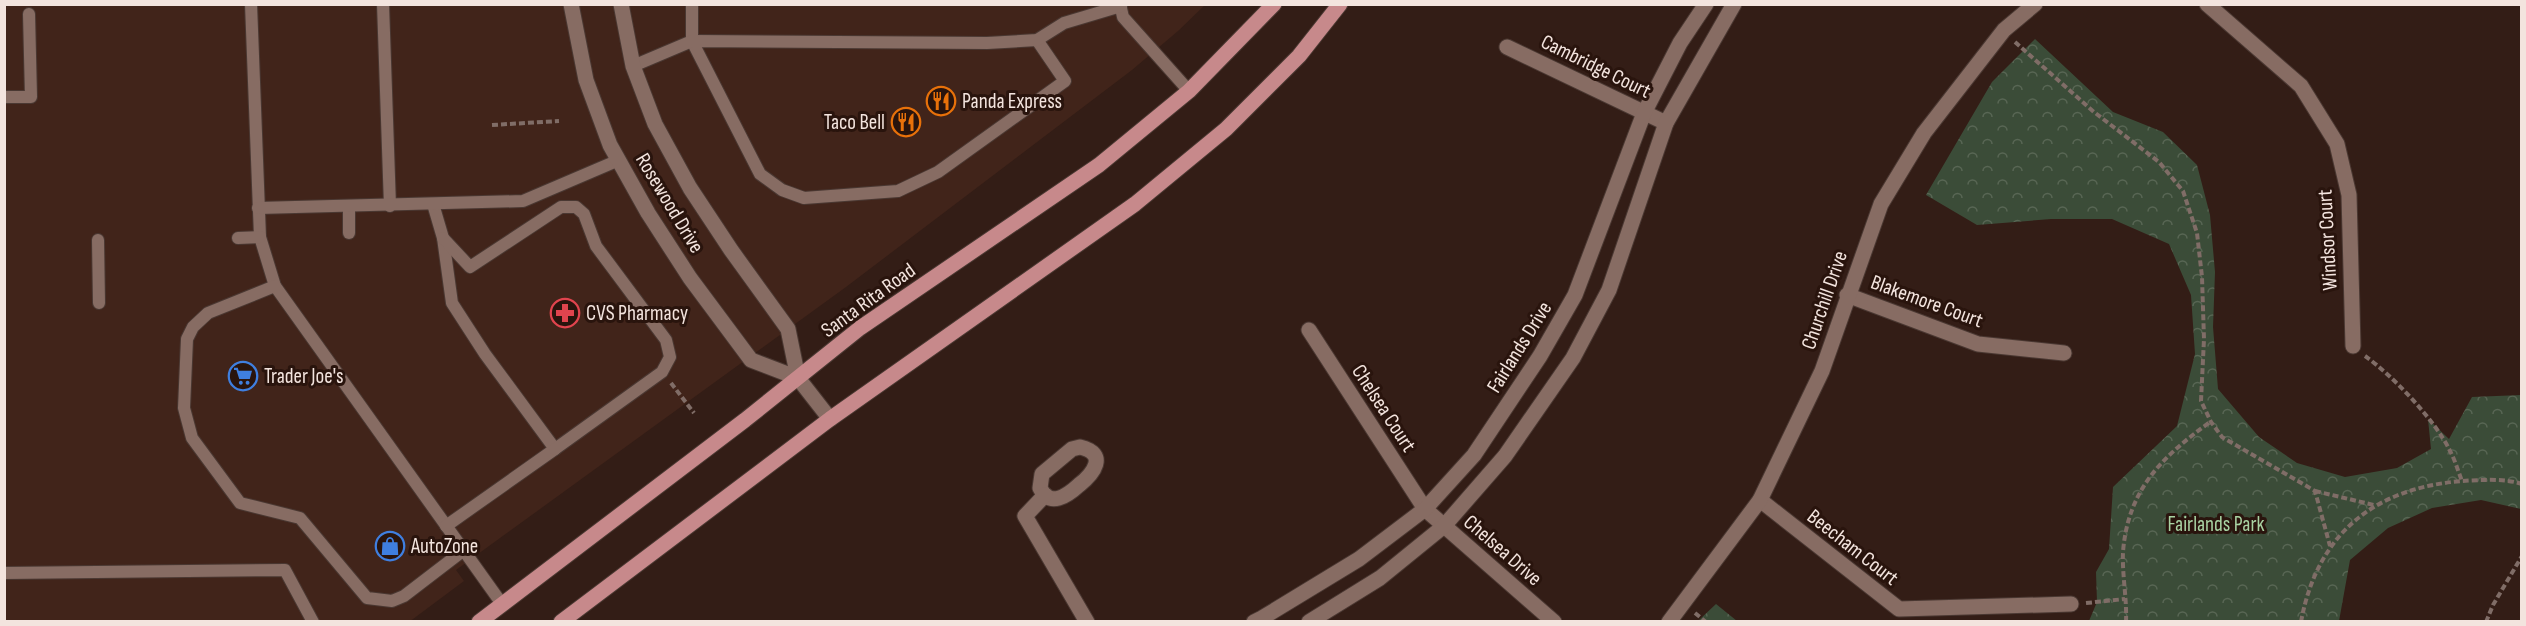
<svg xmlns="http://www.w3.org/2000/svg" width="2526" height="626" font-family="'Sofia Sans Condensed',sans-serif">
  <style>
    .built { fill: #41241a }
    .forest { fill: url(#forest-crowns) }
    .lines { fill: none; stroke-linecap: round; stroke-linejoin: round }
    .service-casing { stroke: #4a3832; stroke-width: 14 }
    .minor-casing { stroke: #4a3832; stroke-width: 17 }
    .primary-casing { stroke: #4a3832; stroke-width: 17 }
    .path { stroke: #806d67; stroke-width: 4; stroke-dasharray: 6 3; stroke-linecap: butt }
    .service { stroke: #876c63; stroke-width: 12 }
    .minor { stroke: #876c63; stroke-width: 15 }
    .primary { stroke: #c7898b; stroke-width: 15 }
    .labels { text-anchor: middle; stroke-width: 6; stroke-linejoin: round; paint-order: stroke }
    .street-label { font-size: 21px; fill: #f3e4de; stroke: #29140d }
    .poi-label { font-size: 21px; fill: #f3e4de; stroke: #29140d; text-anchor: start }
    .park-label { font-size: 21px; fill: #a9d3a3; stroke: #29140d }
  </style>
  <defs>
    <pattern id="forest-crowns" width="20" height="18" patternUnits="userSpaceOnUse" patternTransform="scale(1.5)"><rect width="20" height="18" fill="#3b4c38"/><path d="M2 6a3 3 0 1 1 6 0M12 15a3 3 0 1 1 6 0" fill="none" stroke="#586654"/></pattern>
  </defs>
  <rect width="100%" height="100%" fill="#331d16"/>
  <!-- built -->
  <polygon class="built" points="4,5 1205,5 1178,31 1132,70 846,287 456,570 464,581 409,622 5,621"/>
  <!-- forest -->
  <g class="forest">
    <polygon points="2035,39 2113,112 2163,132 2197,165 2210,215 2215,272 2213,327 2218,389 2259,437 2297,463 2345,477 2397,468 2431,449 2428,419 2449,439 2472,397 2521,395 2521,509 2481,500 2432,508 2388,528 2350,560 2339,621 2089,621 2097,602 2096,572 2109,549 2113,487 2177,426 2195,354 2191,295 2169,244 2112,219 2051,219 1977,225 1926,195 1992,82"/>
    <polygon points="1716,604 1737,621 1698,621"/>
  </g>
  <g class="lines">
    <!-- service casing -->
    <g class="service-casing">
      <g id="service">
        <polyline points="251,4 260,237 275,286 502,604"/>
        <polyline points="383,4 390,206"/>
        <polyline points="692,4 692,41 760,174 782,190 804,198 898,191 938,172 1065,81 1037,40"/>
        <polyline points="1120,4 1123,17 1189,91"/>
        <polyline points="633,66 692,41 987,43 1037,40 1064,23 1121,6"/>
        <polyline points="4,97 31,97 29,14"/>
        <polyline points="433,204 443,238 452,303 485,354 555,449 446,526"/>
        <polyline points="349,206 349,233"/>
        <polyline points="258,208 523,201 619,160"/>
        <polyline points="238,238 260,237"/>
        <polyline points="443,238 470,267 561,207 576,207 584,214 596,246 666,340 670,357 662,372 555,449"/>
        <polyline points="98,240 99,303"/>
        <polyline points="275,286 208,313 193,327 187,339 184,408 192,438 240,503 300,518 367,598 392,601 404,596 464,550"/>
        <polyline points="4,573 285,570 313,622"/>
      </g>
    </g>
    <!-- minor casing -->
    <g class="minor-casing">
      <g id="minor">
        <polyline points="571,4 586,80 610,145 648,213 690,278 751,360 798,378"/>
        <polyline points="621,4 633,66 655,124 690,188 731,250 788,329 798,378 830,419"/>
        <polyline points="2207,4 2301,86 2337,144 2349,195 2353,346"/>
        <polyline points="1507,47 1666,123"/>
        <polyline points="1847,295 1978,344 2064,353"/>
        <polyline points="1309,330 1425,509 1554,622"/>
        <path d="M1080,447C1109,454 1093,474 1079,485C1067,496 1050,508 1040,488L1042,474L1072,449Z"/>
        <polyline points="1045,495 1025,516 1087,622"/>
        <polyline points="1760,500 1899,609 2071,604"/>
        <polyline points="1254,622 1262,618 1359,559 1425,509 1474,455 1540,356 1575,295 1644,113 1680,43 1706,4"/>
        <polyline points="1309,622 1380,578 1444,526 1505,456 1573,358 1609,290 1666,123 1734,4"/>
        <polyline points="1669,622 1760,500 1822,371 1881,204 1924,133 2004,30 2035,4"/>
      </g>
    </g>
    <!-- primary casing -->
    <g class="primary-casing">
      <g id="primary">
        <polyline points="479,622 745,420 860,328 1099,165 1189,91 1274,4"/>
        <polyline points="561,622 830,419 1135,204 1226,129 1299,56 1340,4"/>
      </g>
    </g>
    <!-- path -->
    <g class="path">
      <polyline points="2015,42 2094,112 2159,162 2183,191 2197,233 2202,277 2204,339 2201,401 2211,422 2222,437 2315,491 2330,546"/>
      <polyline points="492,125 559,121"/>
      <path d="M2365,356C2392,375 2436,421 2450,451C2455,460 2458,471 2462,481"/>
      <polyline points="671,383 694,413"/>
      <polyline points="2315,491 2374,505"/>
      <polyline points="2086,603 2125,599"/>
      <polyline points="1695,613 1706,622"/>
      <path d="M2126,622C2127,598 2122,575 2123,552C2128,489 2162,457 2210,422"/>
      <path d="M2301,622C2317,534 2374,488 2462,481C2480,480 2504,478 2522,484"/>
      <polyline points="2486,622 2493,605 2522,556"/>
    </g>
    <!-- service -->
    <use href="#service" class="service"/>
    <!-- minor -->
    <use href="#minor" class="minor"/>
    <!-- primary -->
    <use href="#primary" class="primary"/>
  </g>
  <!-- icons -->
  <defs>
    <g id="restaurant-ring" transform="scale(1.5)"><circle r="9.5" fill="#29140d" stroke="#e8710a" stroke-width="1.5"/><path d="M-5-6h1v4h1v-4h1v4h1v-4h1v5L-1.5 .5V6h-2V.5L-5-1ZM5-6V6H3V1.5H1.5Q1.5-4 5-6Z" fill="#e8710a"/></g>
    <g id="pharmacy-ring" transform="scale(1.5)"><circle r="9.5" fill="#29140d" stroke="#e0444e" stroke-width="1.5"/><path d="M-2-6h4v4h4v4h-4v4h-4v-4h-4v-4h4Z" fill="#e0444e"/></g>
    <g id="supermarket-ring" transform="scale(1.5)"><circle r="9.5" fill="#29140d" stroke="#3f7fe0" stroke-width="1.5"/><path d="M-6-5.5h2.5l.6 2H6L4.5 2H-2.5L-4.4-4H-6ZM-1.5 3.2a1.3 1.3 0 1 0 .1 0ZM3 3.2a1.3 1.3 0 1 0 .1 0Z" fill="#3f7fe0"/></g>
    <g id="shop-ring" transform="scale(1.5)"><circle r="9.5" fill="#29140d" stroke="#3f7fe0" stroke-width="1.5"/><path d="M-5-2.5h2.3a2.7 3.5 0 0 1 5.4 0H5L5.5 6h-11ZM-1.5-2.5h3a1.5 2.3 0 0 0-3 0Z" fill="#3f7fe0"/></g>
  </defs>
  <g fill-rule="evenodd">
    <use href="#restaurant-ring" x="941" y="101"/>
    <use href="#restaurant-ring" x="906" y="122"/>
    <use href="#pharmacy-ring" x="565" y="313"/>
    <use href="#supermarket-ring" x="243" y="376"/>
    <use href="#shop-ring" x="390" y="546"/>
  </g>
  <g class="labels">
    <!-- street labels -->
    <g class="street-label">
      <text transform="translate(1596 66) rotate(26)" y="7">Cambridge Court</text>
      <text transform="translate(670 203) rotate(59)" y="7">Rosewood Drive</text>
      <text transform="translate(2327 240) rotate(-93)" y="7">Windsor Court</text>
      <text transform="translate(868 300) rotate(-36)" y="7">Santa Rita Road</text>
      <text transform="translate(1824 300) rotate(-71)" y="7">Churchill Drive</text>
      <text transform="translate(1927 301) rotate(20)" y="7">Blakemore Court</text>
      <text transform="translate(1519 347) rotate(-58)" y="7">Fairlands Drive</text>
      <text transform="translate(1384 408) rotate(57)" y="7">Chelsea Court</text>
      <text transform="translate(1853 547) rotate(38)" y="7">Beecham Court</text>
      <text transform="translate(1503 550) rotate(41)" y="7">Chelsea Drive</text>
    </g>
    <!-- poi labels -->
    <g class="poi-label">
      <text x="962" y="108">Panda Express</text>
      <text x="885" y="129" text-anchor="end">Taco Bell</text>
      <text x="586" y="320">CVS Pharmacy</text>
      <text x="264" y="383">Trader Joe's</text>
      <text x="411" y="553">AutoZone</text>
    </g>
    <!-- park labels -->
    <g class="park-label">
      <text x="2216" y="531">Fairlands Park</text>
    </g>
  </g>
  <!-- border -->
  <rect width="2526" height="626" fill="none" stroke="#f3e4de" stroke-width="12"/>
</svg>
